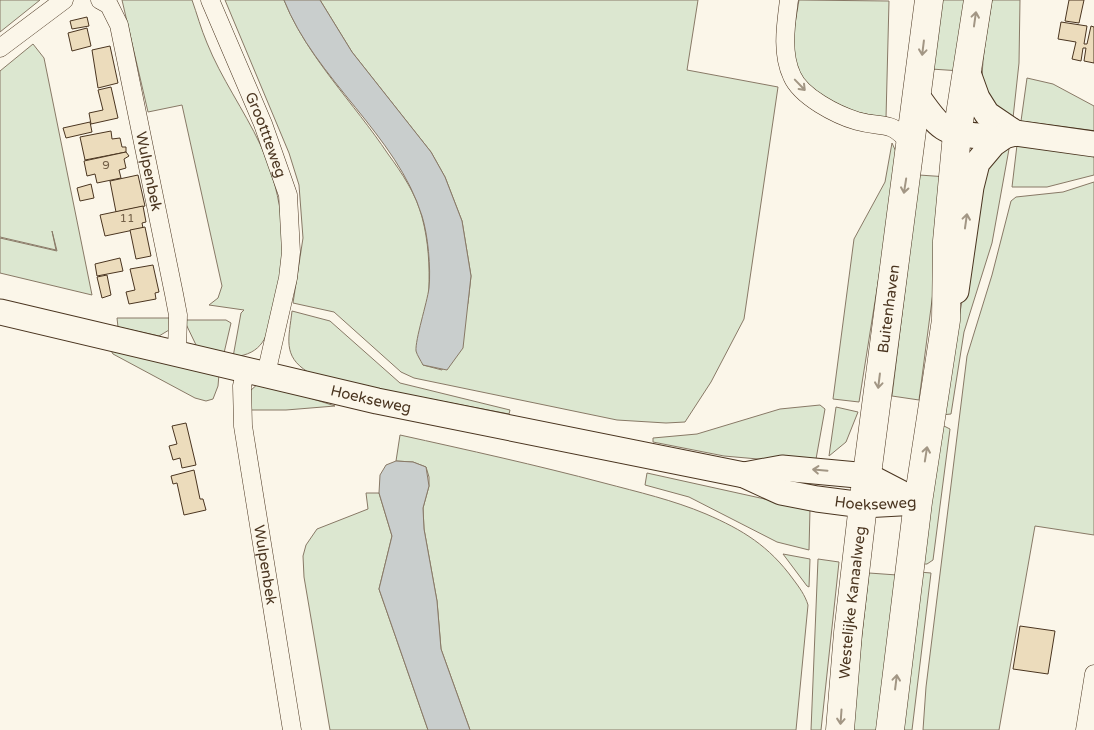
<svg xmlns="http://www.w3.org/2000/svg" width="1094" height="730" font-family="'Varela Round',sans-serif">
  <style>
    .green { fill: #dce7d0; stroke: #887966 }
    .water { fill: #c9cecd; stroke: #887966 }
    .building { fill: #ecdcbc; stroke: #4a3520 }
    .lines { fill: none; stroke-linecap: round; stroke-linejoin: round }
    .minor-casing { stroke: #4a3520; stroke-width: 19 }
    .secondary-casing { stroke: #4a3520; stroke-width: 27 }
    .primary-casing { stroke: #4a3520; stroke-width: 29 }
    .minor { stroke: #fbf6e9; stroke-width: 18 }
    .secondary { stroke: #fbf6e9; stroke-width: 25 }
    .primary { stroke: #fbf6e9; stroke-width: 28 }
    .oneway { stroke: #a29684 }
    .labels { text-anchor: middle; stroke-width: 4; stroke-linejoin: round; paint-order: stroke }
    .number-label { font-size: 12px; fill: #725f47 }
    .street-label { font-size: 15px; fill: #4a3520; stroke: #fbf6e9 }
  </style>
  <rect width="100%" height="100%" fill="#fbf6e9"/>
  <!-- green -->
  <g class="green">
    <polygon points="0,0 40,0 0,32"/>
    <path d="M122,0H192C197,14 201,29 207,43C221,78 244,110 260,144C285,199 289,253 274,311C267,337 263,354 233,357L241,313L244,310L209,305L218,298L222,286L182,105L148,112Z"/>
    <path d="M225,0H284C307,57 354,103 388,154C402,173 416,194 422,217C435,265 427,317 423,365L442,370L468,303L471,276L462,221L445,177L431,152L352,52L320,0H698L687,70L778,87L744,319L711,382L685,422L666,423L617,420L414,378L401,372L334,312L293,303L303,238L299,185L289,153Z"/>
    <polygon points="799,0 889,1 886,118 846,110 811,91 789,59"/>
    <polygon points="940,0 970,0 961,71 931,69"/>
    <path d="M992,0H1020L1019,63L1013,118C1003,113 988,106 984,93C978,73 989,22 992,0Z"/>
    <polygon points="33,44 44,58 92,295 0,273 0,238 57,251 52,231 56,250 0,237 0,71"/>
    <polygon points="1027,78 1053,84 1094,106 1094,131 1021,121"/>
    <polygon points="892,143 897,154 893,188 859,402 833,399 854,239 885,182"/>
    <polygon points="1017,145 1094,155 1094,175 1047,187 1012,187"/>
    <polygon points="1009,149 992,243 964,332 951,414 941,415 970,258 983,168 997,153"/>
    <polygon points="919,175 948,177 919,400 892,396"/>
    <polygon points="1094,182 1094,535 1035,526 999,730 923,730 926,687 967,356 992,275 1011,201 1016,197 1063,192"/>
    <path d="M292,311L330,321L400,383L510,410L509,414L383,390L308,372C282,356 289,338 292,311Z"/>
    <polygon points="117,318 172,318 169,330 159,336 118,327"/>
    <polygon points="184,320 226,320 231,323 224,353 197,347"/>
    <polygon points="110,349 219,374 218,386 213,399 206,401 195,398 113,354"/>
    <polygon points="260,382 335,406 286,410 246,410 250,391"/>
    <polygon points="820,405 825,409 816,459 758,459 724,456 653,442 653,438 697,434 780,409"/>
    <polygon points="836,407 858,412 846,442 829,456"/>
    <polygon points="940,424 950,429 933,560 927,564 921,564"/>
    <path d="M400,435C468,450 536,465 604,483C638,492 673,500 706,514C743,530 769,546 793,579C799,587 805,595 808,605L796,730H470L441,649L437,601L424,529L423,508L429,486V477L426,467L413,462L396,461Z"/>
    <polygon points="647,473 810,509 809,550 777,542 689,497 645,485"/>
    <polygon points="366,493 379,493 392,536 379,589 428,730 330,730 304,577 303,556 306,545 317,529 368,509"/>
    <polygon points="783,554 810,559 809,587 807,586"/>
    <polygon points="818,559 839,562 821,730 811,730"/>
    <polygon points="919,572 931,573 912,730 900,730"/>
    <polygon points="869,573 897,575 879,730 851,730"/>
  </g>
  <!-- water -->
  <g class="water">
    <path d="M284,0H320L352,52L431,152L445,177L462,221L471,276L463,348L447,370L423,365C421,361 417,355 416,351C415,340 427,303 429,288C431,268 428,235 422,216C397,135 315,79 284,0Z"/>
    <polygon points="396,461 413,462 426,467 429,486 423,508 424,529 437,601 441,649 470,730 428,730 379,589 392,536 379,493 380,475 386,465"/>
  </g>
  <!-- building -->
  <g class="building">
    <polygon points="1069,0 1084,0 1079,23 1065,21"/>
    <polygon points="87,17 89,26 72,29 70,21"/>
    <polygon points="1061,22 1087,26 1084,44 1087,44 1091,26 1094,27 1094,63 1084,61 1086,48 1083,48 1081,61 1072,59 1076,42 1058,39"/>
    <polygon points="87,28 91,46 72,51 68,33"/>
    <polygon points="110,46 118,83 98,88 92,50"/>
    <polygon points="111,87 118,118 91,124 89,113 103,110 98,90"/>
    <polygon points="90,122 92,132 66,138 63,128"/>
    <polygon points="111,131 112,139 120,138 122,147 126,147 126,152 85,160 80,137"/>
    <polygon points="126,152 129,156 124,159 126,168 119,170 121,178 97,183 95,174 87,176 84,161"/>
    <polygon points="138,175 145,206 116,212 110,181"/>
    <polygon points="91,184 94,198 80,201 77,188"/>
    <polygon points="143,206 146,222 142,223 143,228 105,236 100,215"/>
    <polygon points="145,227 151,256 136,259 130,230"/>
    <polygon points="120,258 123,271 97,276 95,264"/>
    <polygon points="153,265 159,292 155,293 156,299 129,304 126,292 135,290 130,269"/>
    <polygon points="107,275 111,295 102,298 97,277"/>
    <polygon points="186,423 196,465 182,468 180,458 173,460 169,446 177,444 172,426"/>
    <polygon points="194,470 200,499 203,499 206,510 184,515 177,483 173,484 171,476"/>
    <polygon points="1020,626 1055,631 1048,674 1013,669"/>
  </g>
  <g class="lines">
    <!-- minor casing -->
    <g class="minor-casing">
      <g id="minor">
        <path id="s1" d="M100,0L109,5L119,25L174,294L178,315L177,353"/>
        <path id="s2" d="M210,0L263,124L288,195L291,252L288,278L266,374"/>
        <path d="M789,0C786,24 781,53 792,76C801,97 837,115 857,121C885,129 888,118 911,144"/>
        <polyline points="0,48 64,0"/>
        <path id="s3" d="M246,369L242,386L243,426L292,730"/>
        <polyline points="1085,730 1094,674"/>
      </g>
    </g>
    <!-- secondary casing -->
    <g class="secondary-casing">
      <g id="secondary">
        <polyline points="968,73 977,98 987,114 1015,133"/>
        <path d="M917,96C939,127 941,133 980,136C993,136 1003,137 1015,133L1094,144"/>
        <polyline points="956,291 971,187 977,163 993,144 1003,137"/>
        <path id="s4" d="M0,312L377,401L744,475L781,492L817,499L863,505L918,502"/>
        <polyline points="744,475 782,468 868,476 918,502"/>
      </g>
    </g>
    <!-- primary casing -->
    <g class="primary-casing">
      <g id="primary">
        <path id="s5" d="M840,730L848,633L863,505L929,0"/>
        <polyline points="890,730 918,502 946,320 947,241 957,134 978,0"/>
      </g>
    </g>
    <!-- minor -->
    <use href="#minor" class="minor"/>
    <!-- secondary -->
    <use href="#secondary" class="secondary"/>
    <!-- primary -->
    <use href="#primary" class="primary"/>
  </g>
  <!-- one-way arrows -->
  <defs><path id="oneway-shaft" d="M-6 0H5M1.5-3L5.5 0L1.5 3" fill="none" stroke-width="1.6" stroke-linecap="round" stroke-linejoin="round" transform="scale(1.25)"/></defs>
  <g class="oneway">
    <use href="#oneway-shaft" transform="translate(975 19) rotate(-82)"/>
    <use href="#oneway-shaft" transform="translate(923 48) rotate(97)"/>
    <use href="#oneway-shaft" transform="translate(800 85) rotate(46)"/>
    <use href="#oneway-shaft" transform="translate(905 186) rotate(99)"/>
    <use href="#oneway-shaft" transform="translate(966 221) rotate(-82)"/>
    <use href="#oneway-shaft" transform="translate(879 381) rotate(97)"/>
    <use href="#oneway-shaft" transform="translate(926 454) rotate(-81)"/>
    <use href="#oneway-shaft" transform="translate(820 470) rotate(-175)"/>
    <use href="#oneway-shaft" transform="translate(896 682) rotate(-83)"/>
    <use href="#oneway-shaft" transform="translate(841 717) rotate(94)"/>
  </g>
  <g class="labels">
    <!-- number labels -->
    <g class="number-label">
      <text x="106" y="169">9</text>
      <text x="127" y="222">11</text>
    </g>
    <!-- street labels -->
    <g class="street-label">
      <text dy="5" stroke="none"><textPath href="#s2" startOffset="146">Groottteweg</textPath></text>
      <text dy="5" stroke="none"><textPath href="#s1" startOffset="182">Wulpenbek</textPath></text>
      <text dy="5" stroke="none"><textPath href="#s5" startOffset="424">Buitenhaven</textPath></text>
      <text dy="5" stroke="none"><textPath href="#s4" startOffset="381">Hoekseweg</textPath></text>
      <text dy="5" stroke="none"><textPath href="#s4" startOffset="898">Hoekseweg</textPath></text>
      <text dy="5" stroke="none"><textPath href="#s3" startOffset="198">Wulpenbek</textPath></text>
      <text dy="5" stroke="none"><textPath href="#s5" startOffset="128">Westelijke Kanaalweg</textPath></text>
    </g>
  </g>
</svg>
